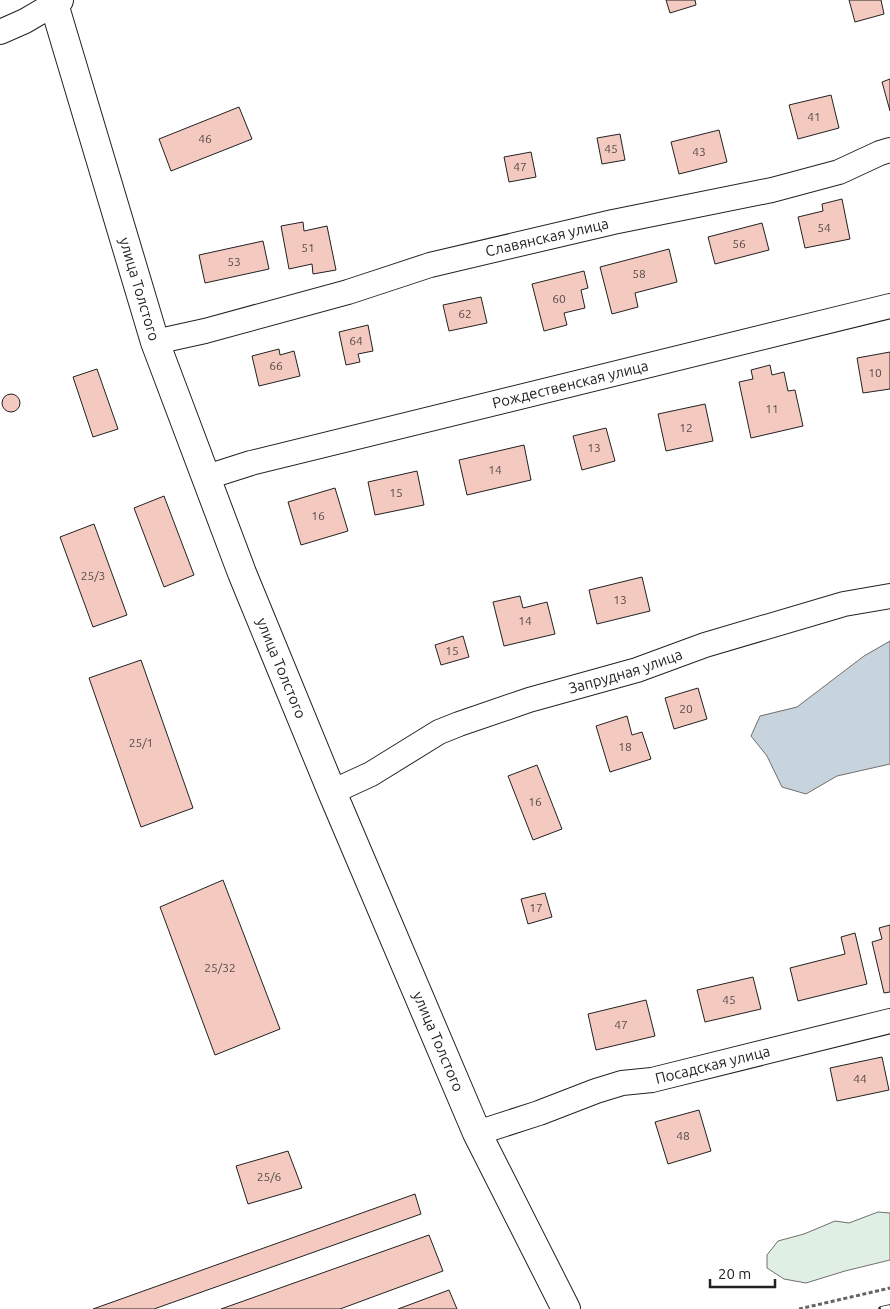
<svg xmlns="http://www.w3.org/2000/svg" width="890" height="1309" font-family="Ubuntu,sans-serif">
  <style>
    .green { fill: #e0efe3; stroke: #6f6f6f }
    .water { fill: #c7d3dd; stroke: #6f6f6f }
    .building { fill: #f3c9c0; stroke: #222 }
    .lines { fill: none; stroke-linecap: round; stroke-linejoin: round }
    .minor-casing { stroke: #222; stroke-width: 26 }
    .major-casing { stroke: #222; stroke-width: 30 }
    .path { stroke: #646464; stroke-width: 3; stroke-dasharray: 4 2.5; stroke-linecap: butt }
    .minor { stroke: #fff; stroke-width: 24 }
    .major { stroke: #fff; stroke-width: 28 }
    .rail-casing { stroke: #222; stroke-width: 5.5 }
    .rail { stroke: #fff; stroke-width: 4; stroke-dasharray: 11; stroke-linecap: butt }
    .labels { text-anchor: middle; stroke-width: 4; stroke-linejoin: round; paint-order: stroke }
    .number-label { font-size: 12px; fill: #564c4a }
    .street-label { font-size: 15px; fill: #222; stroke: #fff }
  </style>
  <rect width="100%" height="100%" fill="#fff"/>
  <!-- green -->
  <polygon class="green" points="878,1212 890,1213 890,1260 845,1271 806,1283 784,1279 767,1268 767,1255 778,1241 804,1234 835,1221 849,1223"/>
  <!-- water -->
  <polygon class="water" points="890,641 890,764 837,776 806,794 782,787 767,756 751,736 760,716 797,707 864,656"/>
  <!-- building -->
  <g class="building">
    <polygon points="666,0 695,0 696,5 670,13"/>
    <polygon points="849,0 881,0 884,14 855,22"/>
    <polygon points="890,79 890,111 882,82"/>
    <polygon points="831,95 839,128 798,139 789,105"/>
    <polygon points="239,107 252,139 171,171 159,139"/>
    <polygon points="719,130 727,162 679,174 671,142"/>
    <polygon points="620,134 625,160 602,164 597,138"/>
    <polygon points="531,152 536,177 509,182 504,157"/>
    <polygon points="842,199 850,239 805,248 798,217 823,211 822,204"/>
    <polygon points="303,222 304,231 327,226 336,270 313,274 312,264 289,269 281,226"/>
    <polygon points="762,223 769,250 715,264 708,237"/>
    <polygon points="263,241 269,269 205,283 199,255"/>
    <polygon points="669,249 677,282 635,293 638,307 612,314 600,267"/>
    <polygon points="584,271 588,288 581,290 585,308 564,313 567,325 544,331 532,284"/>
    <polygon points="481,297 487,323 449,331 443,305"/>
    <polygon points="368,325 373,351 358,354 360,362 346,365 339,332"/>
    <polygon points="279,349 280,355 294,351 300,376 259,386 252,356"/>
    <polygon points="890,352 890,389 863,393 857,358"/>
    <polygon points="770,365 772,375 784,372 788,391 795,390 803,426 751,438 739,382 753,379 751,370"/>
    <polygon points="97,369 118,429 93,437 73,377"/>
    <circle cx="11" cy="403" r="9"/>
    <polygon points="705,404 713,441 666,451 658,414"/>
    <polygon points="606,428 615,461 582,470 573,436"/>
    <polygon points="524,445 531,480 467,495 459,460"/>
    <polygon points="417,471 424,505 375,515 368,482"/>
    <polygon points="335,488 348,531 301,545 288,502"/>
    <polygon points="164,496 194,575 164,587 134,508"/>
    <polygon points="94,524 127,615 93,627 60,537"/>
    <polygon points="642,577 650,611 597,624 589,590"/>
    <polygon points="520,596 523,608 547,602 555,634 504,646 493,602"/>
    <polygon points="463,636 469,657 441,665 435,645"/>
    <polygon points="141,660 193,808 141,827 89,678"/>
    <polygon points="698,688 707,719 674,729 665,698"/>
    <polygon points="627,716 632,735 642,732 651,759 610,772 596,726"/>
    <polygon points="537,765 562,829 533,840 508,776"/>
    <polygon points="223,880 280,1029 215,1055 160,907"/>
    <polygon points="545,893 552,917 528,924 521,899"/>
    <polygon points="890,925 890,992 884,993 872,942 882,939 879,928"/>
    <polygon points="855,933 867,984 798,1001 790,968 845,954 841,937"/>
    <polygon points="753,977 761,1009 705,1022 697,990"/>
    <polygon points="646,1000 655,1036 596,1050 588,1014"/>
    <polygon points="882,1057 889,1090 837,1101 830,1068"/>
    <polygon points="699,1110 711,1151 668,1164 655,1122"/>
    <polygon points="288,1151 302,1188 248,1204 236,1166"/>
    <polygon points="415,1194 421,1214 154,1309 93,1309"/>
    <polygon points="429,1235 443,1271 340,1309 221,1309"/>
    <polygon points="449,1290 457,1309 398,1309"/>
  </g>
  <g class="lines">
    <!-- minor casing -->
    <g class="minor-casing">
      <g id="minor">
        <polyline points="0,32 25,21 54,4 52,0"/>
        <path id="s1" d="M155,342L205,331L348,292L430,265L613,222L772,190L839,172L880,153L890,150"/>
        <path id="s2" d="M207,477L251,463L890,306"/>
        <path id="s3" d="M332,792L371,774L439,732L459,724L529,700L637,670L705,645L844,604L890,596"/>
        <path id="s4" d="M477,1133L539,1113L596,1091L622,1083L652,1080L890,1021"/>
      </g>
    </g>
    <!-- major casing -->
    <g class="major-casing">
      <g id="major">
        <path id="s5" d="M59,0L54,4L155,342L242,573L332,792L477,1133L566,1309"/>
      </g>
    </g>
    <!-- path -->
    <polyline class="path" points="799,1309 890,1288"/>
    <!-- minor -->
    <use href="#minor" class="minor"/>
    <!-- major -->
    <use href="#major" class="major"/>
    <!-- rail casing -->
    <g class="rail-casing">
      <polyline id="rail" points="881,1309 890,1307"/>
    </g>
    <!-- rail -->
    <use href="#rail" class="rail"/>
  </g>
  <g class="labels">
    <!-- number labels -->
    <g class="number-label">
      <text x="814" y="121">41</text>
      <text x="205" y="143">46</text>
      <text x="611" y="153">45</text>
      <text x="699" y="156">43</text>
      <text x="520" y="171">47</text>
      <text x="824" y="232">54</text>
      <text x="739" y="248">56</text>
      <text x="308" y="252">51</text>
      <text x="234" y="266">53</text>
      <text x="639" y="278">58</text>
      <text x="559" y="303">60</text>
      <text x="465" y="318">62</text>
      <text x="356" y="345">64</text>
      <text x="276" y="370">66</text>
      <text x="875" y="377">10</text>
      <text x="772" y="413">11</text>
      <text x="686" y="432">12</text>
      <text x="594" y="452">13</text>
      <text x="495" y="474">14</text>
      <text x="396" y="497">15</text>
      <text x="318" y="520">16</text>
      <text x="93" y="580">25/3</text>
      <text x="620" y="604">13</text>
      <text x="525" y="625">14</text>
      <text x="452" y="655">15</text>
      <text x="686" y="713">20</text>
      <text x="141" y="747">25/1</text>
      <text x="625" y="751">18</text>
      <text x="535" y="806">16</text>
      <text x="536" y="912">17</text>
      <text x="220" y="972">25/32</text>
      <text x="729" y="1004">45</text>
      <text x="621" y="1029">47</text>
      <text x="860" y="1083">44</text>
      <text x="683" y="1140">48</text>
      <text x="269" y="1181">25/6</text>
    </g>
    <!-- street labels -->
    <g class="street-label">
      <text dy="5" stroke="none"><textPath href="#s1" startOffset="406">Славянская улица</textPath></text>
      <text dy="5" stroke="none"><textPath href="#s5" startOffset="304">улица Толстого</textPath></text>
      <text dy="5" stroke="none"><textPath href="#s2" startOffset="375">Рождественская улица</textPath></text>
      <text dy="5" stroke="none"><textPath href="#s5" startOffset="709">улица Толстого</textPath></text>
      <text dy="5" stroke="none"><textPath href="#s3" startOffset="319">Запрудная улица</textPath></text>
      <text dy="5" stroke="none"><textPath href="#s5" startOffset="1114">улица Толстого</textPath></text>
      <text dy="5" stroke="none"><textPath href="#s4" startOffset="246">Посадская улица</textPath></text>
    </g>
  </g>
  <!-- scale -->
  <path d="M710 1279v8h65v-8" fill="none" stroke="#222222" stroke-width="2.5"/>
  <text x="718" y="1279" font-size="15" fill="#222222" stroke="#ffffff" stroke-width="4" paint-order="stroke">20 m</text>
</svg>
